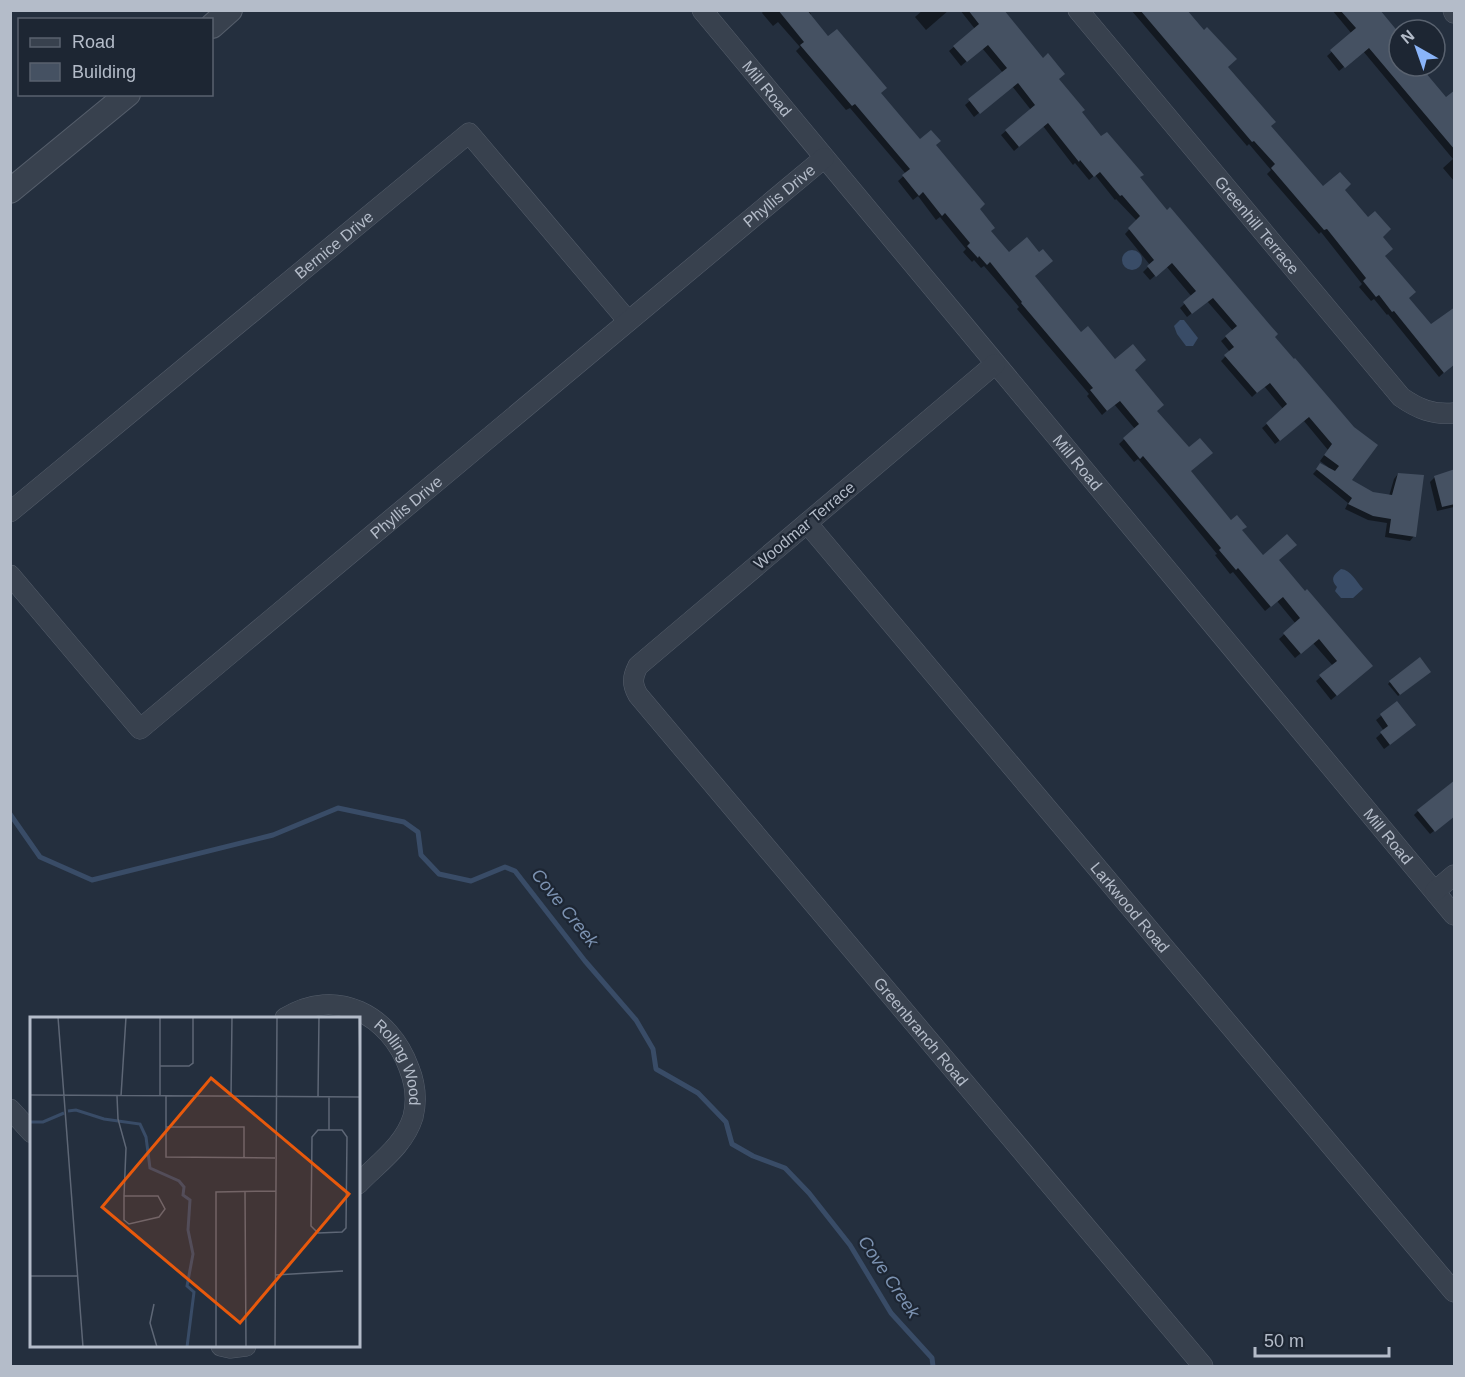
<svg xmlns="http://www.w3.org/2000/svg" width="1465" height="1377" font-family="Arial,sans-serif">
  <style>
    .water { fill: #394c67 }
    .shadow { fill: #0007 }
    .lines { fill: none; stroke-linecap: round; stroke-linejoin: round }
    .stream { stroke: #394c67; stroke-width: 5 }
    .building { fill: #455162 }
    .minor-casing { stroke: #565f6c; stroke-width: 21 }
    .tertiary-casing { stroke: #565f6c; stroke-width: 26 }
    .minor { stroke: #38414e; stroke-width: 20 }
    .tertiary { stroke: #38414e; stroke-width: 24 }
    .labels { text-anchor: middle; stroke-width: 4.5; stroke-linejoin: round; paint-order: stroke }
    .street-label { font-size: 16px; fill: #b4bcc9; stroke: #1d2633 }
    .water-label { font-size: 18px; font-style: italic; fill: #7c92b1; stroke: #1d2633 }
    .inset-river { fill: none; stroke: #394c67; stroke-width: 3 }
    .inset-road { fill: none; stroke: #5e6776; stroke-width: 1.5 }
    .view { fill: #e8590c; fill-opacity: 0.15; stroke: #e8590c; stroke-width: 3 }
    .inset-edge { fill: none; stroke: #b4bcc9; stroke-width: 3 }
  </style>
  <rect width="100%" height="100%" fill="#242f3e"/>
  <!-- water -->
  <g class="water">
    <circle cx="1132" cy="260" r="10"/>
    <polygon points="1180,320 1184,320 1198,338 1193,346 1186,346 1177,334 1174,326"/>
    <path d="M1341,569C1351,570 1356,581 1363,589L1353,598H1341L1335,591L1337,587C1330,579 1333,575 1341,569Z"/>
  </g>
  <!-- shadow -->
  <g class="shadow">
    <polygon points="764,10 808,10 811,14 810,16 920,141 935,146 978,209 990,231 1009,254 1034,277 1081,334 1114,361 1133,370 1189,472 1263,557 1277,560 1366,670 1331,700 1316,681 1333,666 1313,643 1295,658 1279,639 1296,624 1277,601 1265,611 1233,572 1230,574 1215,555 1217,554 1167,493 1138,459 1134,462 1119,444 1135,429 1114,404 1102,415 1087,396 1089,394 1017,309 1019,307 984,266 981,268 974,260 972,262 963,252 966,249 940,217 936,220 918,196 913,200 898,181 906,174 850,108 846,110 796,51 800,47 778,22 773,26 762,13"/>
    <polygon points="923,10 949,10 926,30 915,17"/>
    <polygon points="960,10 1001,10 1057,80 1101,138 1138,178 1293,361 1350,481 1372,493 1389,496 1394,479 1398,474 1414,536 1410,541 1385,537 1387,523 1368,520 1345,509 1348,503 1313,474 1321,465 1327,468 1328,467 1320,461 1328,450 1304,421 1275,444 1262,428 1284,410 1264,386 1252,397 1221,361 1230,352 1221,341 1233,331 1207,301 1187,317 1180,308 1192,297 1166,266 1150,280 1143,272 1150,265 1125,234 1137,221 1116,199 1115,200 1095,175 1089,180 1075,163 1073,165 1043,126 1014,151 1001,135 1031,110 1012,86 974,117 965,105 1003,73 982,48 961,66 949,51 975,29"/>
    <polygon points="1131,10 1185,10 1269,127 1323,188 1343,190 1381,237 1383,256 1407,298 1454,363 1439,377 1388,314 1387,315 1374,299 1371,301 1359,287 1362,284 1321,232 1319,234 1267,174 1271,170 1249,144 1247,146"/>
    <polygon points="1332,10 1378,10 1399,35 1399,66 1424,66 1426,68 1423,71 1446,99 1454,100 1454,181 1443,168 1453,159 1363,51 1339,71 1327,56 1352,34"/>
    <polygon points="1454,471 1454,507 1437,511 1430,482 1435,477"/>
    <polygon points="1427,674 1398,696 1388,684 1390,682"/>
    <polygon points="1397,703 1409,730 1384,749 1376,738 1384,731 1376,720"/>
    <polygon points="1418,811 1448,820 1430,834 1414,815"/>
  </g>
  <g class="lines">
    <!-- stream -->
    <polyline class="stream" points="10,814 40,857 92,880 273,835 338,808 404,822 418,832 421,855 439,874 471,881 505,867 515,871 585,961 636,1020 653,1049 656,1069 698,1093 726,1122 732,1144 753,1156 785,1168 809,1193 850,1245 891,1313 932,1358 933,1366"/>
  </g>
  <!-- building -->
  <g class="building">
    <polygon points="778,10 807,10 828,36 837,29 887,88 881,93 920,139 931,130 941,141 936,145 985,204 980,209 995,228 991,231 1009,252 1027,237 1039,252 1043,249 1053,261 1035,276 1081,332 1088,326 1115,359 1133,344 1146,360 1135,370 1164,405 1157,411 1189,447 1200,438 1213,453 1191,471 1231,520 1237,515 1247,527 1242,530 1263,555 1287,534 1297,545 1279,560 1305,591 1307,589 1373,666 1337,696 1319,675 1337,661 1319,639 1301,654 1283,633 1300,618 1283,597 1271,607 1238,568 1236,570 1219,550 1221,548 1143,456 1140,459 1123,438 1139,424 1120,401 1107,411 1090,390 1093,388 1021,303 1022,302 990,262 987,265 979,256 978,258 967,246 970,243 945,213 942,216 923,192 919,196 902,175 910,169 855,104 852,106 800,45 804,42"/>
    <polygon points="968,10 1004,10 1043,58 1048,53 1065,74 1059,79 1085,110 1082,112 1101,136 1107,132 1144,175 1140,177 1167,210 1170,207 1270,325 1278,334 1275,337 1294,359 1295,358 1354,427 1378,445 1352,480 1373,492 1392,495 1398,473 1424,475 1416,537 1389,533 1391,519 1373,516 1348,504 1352,498 1316,469 1320,463 1335,471 1339,466 1324,455 1332,444 1309,417 1280,441 1266,423 1287,404 1270,383 1257,393 1224,355 1234,347 1225,336 1237,326 1213,298 1192,314 1183,302 1196,291 1172,263 1156,277 1147,266 1154,260 1128,228 1140,216 1122,195 1120,196 1100,172 1094,177 1080,160 1079,162 1048,123 1019,147 1005,130 1035,105 1018,83 980,114 968,99 1007,68 988,45 967,62 953,46 979,24"/>
    <polygon points="1140,10 1187,10 1204,30 1207,27 1237,59 1228,67 1276,122 1271,126 1323,186 1340,172 1351,184 1345,190 1368,217 1375,211 1391,229 1383,237 1393,249 1385,256 1416,292 1409,298 1431,324 1455,307 1455,364 1444,373 1394,311 1392,312 1379,295 1376,297 1363,281 1366,278 1327,229 1324,230 1271,168 1275,164 1254,141 1252,142"/>
    <polygon points="1340,10 1380,10 1399,33 1399,66 1420,66 1446,97 1455,90 1455,150 1369,48 1345,68 1330,50 1356,28"/>
    <polygon points="1455,469 1455,504 1442,507 1434,476"/>
    <polygon points="1420,657 1431,672 1400,695 1389,681"/>
    <polygon points="1397,701 1416,725 1390,745 1380,732 1388,726 1380,714"/>
    <polygon points="1455,780 1455,816 1435,832 1417,810"/>
  </g>
  <g class="lines">
    <!-- minor casing -->
    <g class="minor-casing">
      <g id="minor">
        <path id="s1" d="M702,10L1454,915"/>
        <path id="s2" d="M1078,10L1401,397C1418,409 1433,415 1454,413"/>
        <polyline points="1453,10 1454,13"/>
        <path id="s3" d="M995,364L638,666C632,678 632,684 638,695L1203,1366"/>
        <path id="s4" d="M10,512L469,133L628,321"/>
        <path id="s5" d="M807,523L1454,1292"/>
        <path id="s6" d="M10,575L140,729L824,158"/>
        <polyline points="1435,891 1454,875"/>
        <path id="s7" d="M285,1018C336,986 390,1015 409,1068C415,1083 417,1101 413,1117C404,1146 378,1163 358,1184"/>
        <polyline points="10,1109 32,1133"/>
        <polyline points="221,1346 230,1348 246,1346"/>
      </g>
    </g>
    <!-- tertiary casing -->
    <g class="tertiary-casing">
      <g id="tertiary">
        <polyline points="212,26 230,10"/>
        <polyline points="10,191 128,94"/>
      </g>
    </g>
    <!-- minor -->
    <use href="#minor" class="minor"/>
    <!-- tertiary -->
    <use href="#tertiary" class="tertiary"/>
  </g>
  <g class="labels">
    <!-- street labels -->
    <g class="street-label">
      <text dy="6" stroke="none"><textPath href="#s1" startOffset="102">Mill Road</textPath></text>
      <text dy="6" stroke="none"><textPath href="#s6" startOffset="1034">Phyllis Drive</textPath></text>
      <text dy="6" stroke="none"><textPath href="#s2" startOffset="280">Greenhill Terrace</textPath></text>
      <text dy="6" stroke="none"><textPath href="#s4" startOffset="420">Bernice Drive</textPath></text>
      <text dy="6" stroke="none"><textPath href="#s1" startOffset="588">Mill Road</textPath></text>
      <text dy="6" stroke="none"><textPath href="#s6" startOffset="548">Phyllis Drive</textPath></text>
      <text transform="translate(804 525) rotate(-40)" y="6">Woodmar Terrace</text>
      <text dy="6" stroke="none"><textPath href="#s1" startOffset="1074">Mill Road</textPath></text>
      <text dy="6" stroke="none"><textPath href="#s5" startOffset="502">Larkwood Road</textPath></text>
      <text dy="6" stroke="none"><textPath href="#s3" startOffset="938">Greenbranch Road</textPath></text>
      <text dy="6" stroke="none"><textPath href="#s7" startOffset="146">Rolling Wood</textPath></text>
    </g>
    <!-- water labels -->
    <g class="water-label">
      <text transform="translate(565 908) rotate(51)" y="6">Cove Creek</text>
      <text transform="translate(889 1277) rotate(56)" y="6">Cove Creek</text>
    </g>
  </g>
  <!-- overview -->
  <g transform="translate(30 1017)">
    <rect width="330" height="330" fill="#242f3e"/>
    <path class="inset-river" d="M38,94L46,93L74,102L110,107L116,120L120,151L149,164L154,170L153,178L160,183L158,213L163,237L157,269L164,275L157,330M0,105H13L34,96"/>
    <path class="inset-road" d="M28,0L53,330M329,0L330,42M130,49H159L163,46V0M0,78L330,80M87,79L88,102L96,131L94,179M91,79L96,0M130,79V0M136,79V140L245,141M201,80L202,0M288,80L289,0M136,110H214V141M288,113H312L317,120L316,211L312,215L288,216L281,209L282,120ZM299,113V80M215,174L216,330M94,179H128L135,192L129,200L99,207L94,203ZM245,258L313,254M0,259H47M124,287L120,306L127,330M186,330V175L246,174M245,330L247,0"/>
    <path class="view" d="M181,61L319,177L210,306L72,190Z"/>
    <rect width="330" height="330" class="inset-edge"/>
  </g>
  <!-- border -->
  <rect width="1465" height="1377" fill="none" stroke="#b4bcc9" stroke-width="24"/>
  <!-- legend -->
  <rect x="18" y="18" width="195" height="78" fill="#1d2633" stroke="#59626f" stroke-width="1.5"/>
  <rect x="30" y="38" width="30" height="9" fill="#38414e" stroke="#59626f" stroke-width="1.5"/>
  <text x="72" y="48" font-size="18" fill="#b4bcc9">Road</text>
  <rect x="30" y="63" width="30" height="18" fill="#455162" stroke="#59626f" stroke-width="1.5"/>
  <text x="72" y="78" font-size="18" fill="#b4bcc9">Building</text>
  <!-- north arrow -->
  <g transform="translate(1417 48) rotate(320)"><circle r="28" fill="#1d2633" stroke="#59626f" stroke-width="1.5"/>
  <path d="M0-4.5L10 22L0 15L-10 22Z" fill="#8ab4f8"/>
  <text y="-9" font-size="16" font-weight="bold" text-anchor="middle" fill="#b4bcc9">N</text>
  </g>
  <!-- scale -->
  <path d="M1255 1347v9h134v-9" fill="none" stroke="#b4bcc9" stroke-width="3"/>
  <text x="1264" y="1347" font-size="18" fill="#b4bcc9" stroke="#1d2633" stroke-width="4.5" paint-order="stroke">50 m</text>
</svg>
